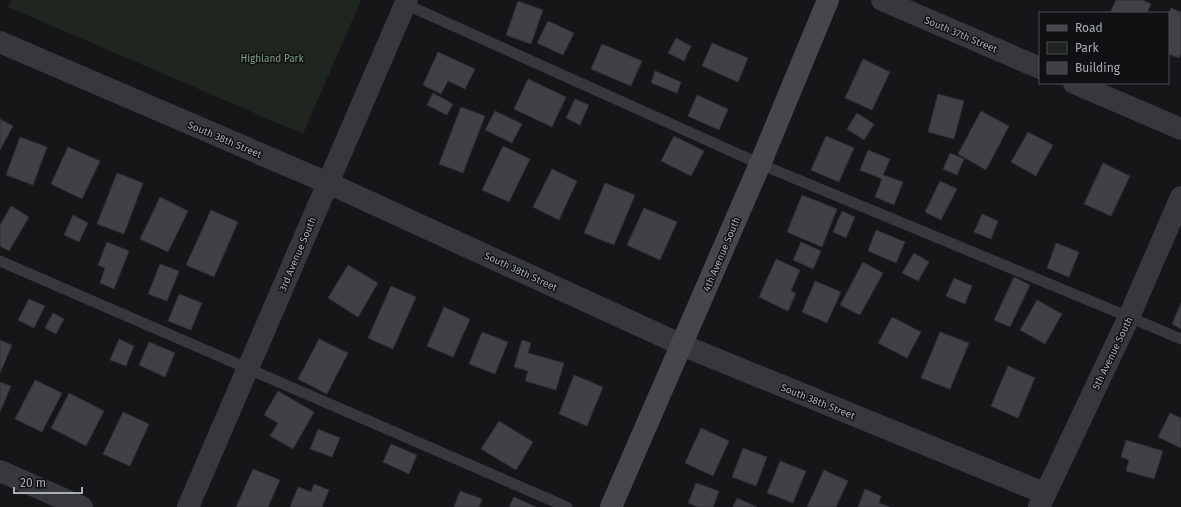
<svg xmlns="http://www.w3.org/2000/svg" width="1181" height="507" font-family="'Fira Sans',sans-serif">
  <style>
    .green { fill: #1e261f }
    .building { fill: #404145; stroke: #303034 }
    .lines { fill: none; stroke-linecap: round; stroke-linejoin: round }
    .lane { stroke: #37383d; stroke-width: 11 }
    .street { stroke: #37383d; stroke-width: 22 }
    .secondary { stroke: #45474d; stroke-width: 22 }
    .labels { text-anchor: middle; stroke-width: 3; stroke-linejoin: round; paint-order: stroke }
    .street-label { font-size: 10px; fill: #a8adb8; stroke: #111113 }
    .park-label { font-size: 10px; fill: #7fa381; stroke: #111113 }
  </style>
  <rect width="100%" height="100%" fill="#161618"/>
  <!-- green -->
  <polygon class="green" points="11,0 361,0 303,134 8,7"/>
  <!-- building -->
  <g class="building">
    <polygon points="1116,0 1142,0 1151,4 1147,13 1110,13"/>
    <polygon points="518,1 543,10 531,44 506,35"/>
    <polygon points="1171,8 1181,12 1181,53 1179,58 1168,54 1168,16"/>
    <polygon points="548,21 574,33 563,55 537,43"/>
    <polygon points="676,38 691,46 684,61 668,53"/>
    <polygon points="712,43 748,58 738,82 702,66"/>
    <polygon points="602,44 642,61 631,86 591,69"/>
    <polygon points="438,52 475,69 465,89 448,81 441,94 423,85"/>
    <polygon points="863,59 890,72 872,110 845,98"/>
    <polygon points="655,71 681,82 677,93 651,83"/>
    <polygon points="528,79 566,97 552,127 514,109"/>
    <polygon points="433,93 453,104 447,115 427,105"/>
    <polygon points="938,94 964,101 954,139 928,132"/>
    <polygon points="697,95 728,109 719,130 688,116"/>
    <polygon points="575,99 589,105 580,125 566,118"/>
    <polygon points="461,107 485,116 463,173 439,164"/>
    <polygon points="495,111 522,124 512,143 485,130"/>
    <polygon points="981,111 1009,126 986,170 958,154"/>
    <polygon points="857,113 874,124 864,140 847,129"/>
    <polygon points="0,119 13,126 0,150"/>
    <polygon points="1028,132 1053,145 1036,176 1011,162"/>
    <polygon points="674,136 704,151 691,176 661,161"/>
    <polygon points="826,136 854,148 839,182 811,170"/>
    <polygon points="20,137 47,147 33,185 6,175"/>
    <polygon points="503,146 530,159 509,202 482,190"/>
    <polygon points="68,147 100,161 82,199 51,184"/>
    <polygon points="868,150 890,159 883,175 903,182 894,205 875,197 882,179 860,170"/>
    <polygon points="950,153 964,159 957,175 943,169"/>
    <polygon points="1103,163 1130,176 1111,216 1084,204"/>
    <polygon points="552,169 577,181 559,220 533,207"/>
    <polygon points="117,173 143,183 124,234 97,224"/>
    <polygon points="940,181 957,189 941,220 925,212"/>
    <polygon points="605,183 635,195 614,245 584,233"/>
    <polygon points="802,195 837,209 822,247 787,232"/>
    <polygon points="160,197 188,211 168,252 140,239"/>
    <polygon points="11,206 29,217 9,251 0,246 0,225"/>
    <polygon points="644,208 677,222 660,260 627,245"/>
    <polygon points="211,210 238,222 214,277 186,265"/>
    <polygon points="842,211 855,217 846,238 833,232"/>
    <polygon points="982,214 998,221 991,239 974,232"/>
    <polygon points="73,215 88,223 79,242 64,235"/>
    <polygon points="876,230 905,242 896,263 868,251"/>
    <polygon points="107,242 129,251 114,289 100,283 105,268 98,265"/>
    <polygon points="801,242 821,251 813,269 793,260"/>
    <polygon points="1056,243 1079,252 1069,277 1047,268"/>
    <polygon points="914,253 929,262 918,281 902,273"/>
    <polygon points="776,259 800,270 791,291 796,293 788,311 759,297"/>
    <polygon points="863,262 883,273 860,315 840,305"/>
    <polygon points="160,264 179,271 167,301 148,294"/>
    <polygon points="348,265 378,283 358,317 328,298"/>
    <polygon points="1014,277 1030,285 1010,327 994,320"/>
    <polygon points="954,278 972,286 965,304 946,296"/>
    <polygon points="815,281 841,292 827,323 802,312"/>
    <polygon points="391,286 416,297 393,349 368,338"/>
    <polygon points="179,294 202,303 191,330 168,321"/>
    <polygon points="29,299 45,306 34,328 18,320"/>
    <polygon points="1037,300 1062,314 1045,344 1020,330"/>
    <polygon points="1181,303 1181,329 1172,324"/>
    <polygon points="444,307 470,319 453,357 427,346"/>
    <polygon points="53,313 64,319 56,334 45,328"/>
    <polygon points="892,317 921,332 907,358 878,343"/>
    <polygon points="482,332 508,342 495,374 469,364"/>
    <polygon points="940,332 969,343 950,389 921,378"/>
    <polygon points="119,339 134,346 126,366 110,360"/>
    <polygon points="319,339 348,353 327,394 298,379"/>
    <polygon points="0,340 12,345 0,373"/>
    <polygon points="522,340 531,343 528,353 564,363 556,390 525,381 528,371 514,367"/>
    <polygon points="149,342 175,353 165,377 139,365"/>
    <polygon points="1008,366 1035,378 1018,418 991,406"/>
    <polygon points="574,375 603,387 587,426 559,414"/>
    <polygon points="35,380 62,393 42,432 15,419"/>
    <polygon points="0,382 11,386 0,412"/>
    <polygon points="278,391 314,412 293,449 270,436 278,423 264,415"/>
    <polygon points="69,393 104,411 86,446 51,428"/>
    <polygon points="123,412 149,424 130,466 103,454"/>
    <polygon points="1170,413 1181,418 1181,448 1158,437"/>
    <polygon points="499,421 533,442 516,470 481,449"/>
    <polygon points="701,428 729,441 713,476 685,463"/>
    <polygon points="318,429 340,438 332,457 310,449"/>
    <polygon points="1126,440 1163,451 1154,479 1126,471 1129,460 1121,457"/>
    <polygon points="391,444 417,455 409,474 383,462"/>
    <polygon points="743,448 767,457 756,486 732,477"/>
    <polygon points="780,461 806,471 793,503 767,493"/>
    <polygon points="253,469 280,480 268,507 236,507"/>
    <polygon points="824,470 848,481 836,507 807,507"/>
    <polygon points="696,483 719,491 713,507 698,507 688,503"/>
    <polygon points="314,484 329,490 322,507 290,507 298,487 311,492"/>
    <polygon points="865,489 881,496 879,503 890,507 858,507"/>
    <polygon points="460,491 482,499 479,507 454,507"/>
    <polygon points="514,497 536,507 509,507"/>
    <polygon points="737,498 757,507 733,507"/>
  </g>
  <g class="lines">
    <!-- lane -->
    <g class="lane">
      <polyline points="405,4 760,164 1129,317 1181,339"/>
      <polyline points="0,261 567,507"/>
    </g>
    <!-- street -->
    <g class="street">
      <polyline points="882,0 1040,68"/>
      <polyline points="0,42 328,183 682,345 1044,493"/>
      <polyline points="1074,83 1181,129"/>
      <polyline points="0,471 82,507"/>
      <polyline points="188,507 407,0"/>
      <polyline points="1039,507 1129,317 1181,197"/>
    </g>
    <!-- secondary -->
    <polyline class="secondary" points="611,507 760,164 828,0"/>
  </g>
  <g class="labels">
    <!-- street labels -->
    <g class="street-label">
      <text transform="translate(961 34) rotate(23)" y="4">South 37th Street</text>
      <text transform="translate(225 139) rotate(23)" y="4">South 38th Street</text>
      <text transform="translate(297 254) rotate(-67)" y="4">3rd Avenue South</text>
      <text transform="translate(721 254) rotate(-67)" y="4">4th Avenue South</text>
      <text transform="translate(521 271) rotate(25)" y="4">South 38th Street</text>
      <text transform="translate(1112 353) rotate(-64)" y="4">5th Avenue South</text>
      <text transform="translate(818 401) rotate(22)" y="4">South 38th Street</text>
    </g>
    <!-- park labels -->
    <g class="park-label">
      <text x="272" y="62">Highland Park</text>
    </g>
  </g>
  <!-- legend -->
  <rect x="1039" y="12" width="130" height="72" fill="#111113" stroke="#4d4f55"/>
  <rect x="1047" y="25" width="20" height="6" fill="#45474d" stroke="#4d4f55"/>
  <text x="1075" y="32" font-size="12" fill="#a8adb8">Road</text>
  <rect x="1047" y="42" width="20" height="12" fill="#1e261f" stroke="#4d4f55"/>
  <text x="1075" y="52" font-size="12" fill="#a8adb8">Park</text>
  <rect x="1047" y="62" width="20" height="12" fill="#404145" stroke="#4d4f55"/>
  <text x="1075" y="72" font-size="12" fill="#a8adb8">Building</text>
  <!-- scale -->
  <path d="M14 487v6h68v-6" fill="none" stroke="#a8adb8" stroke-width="2"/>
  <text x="20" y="487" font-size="12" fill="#a8adb8" stroke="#111113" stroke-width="3" paint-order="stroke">20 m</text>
</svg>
